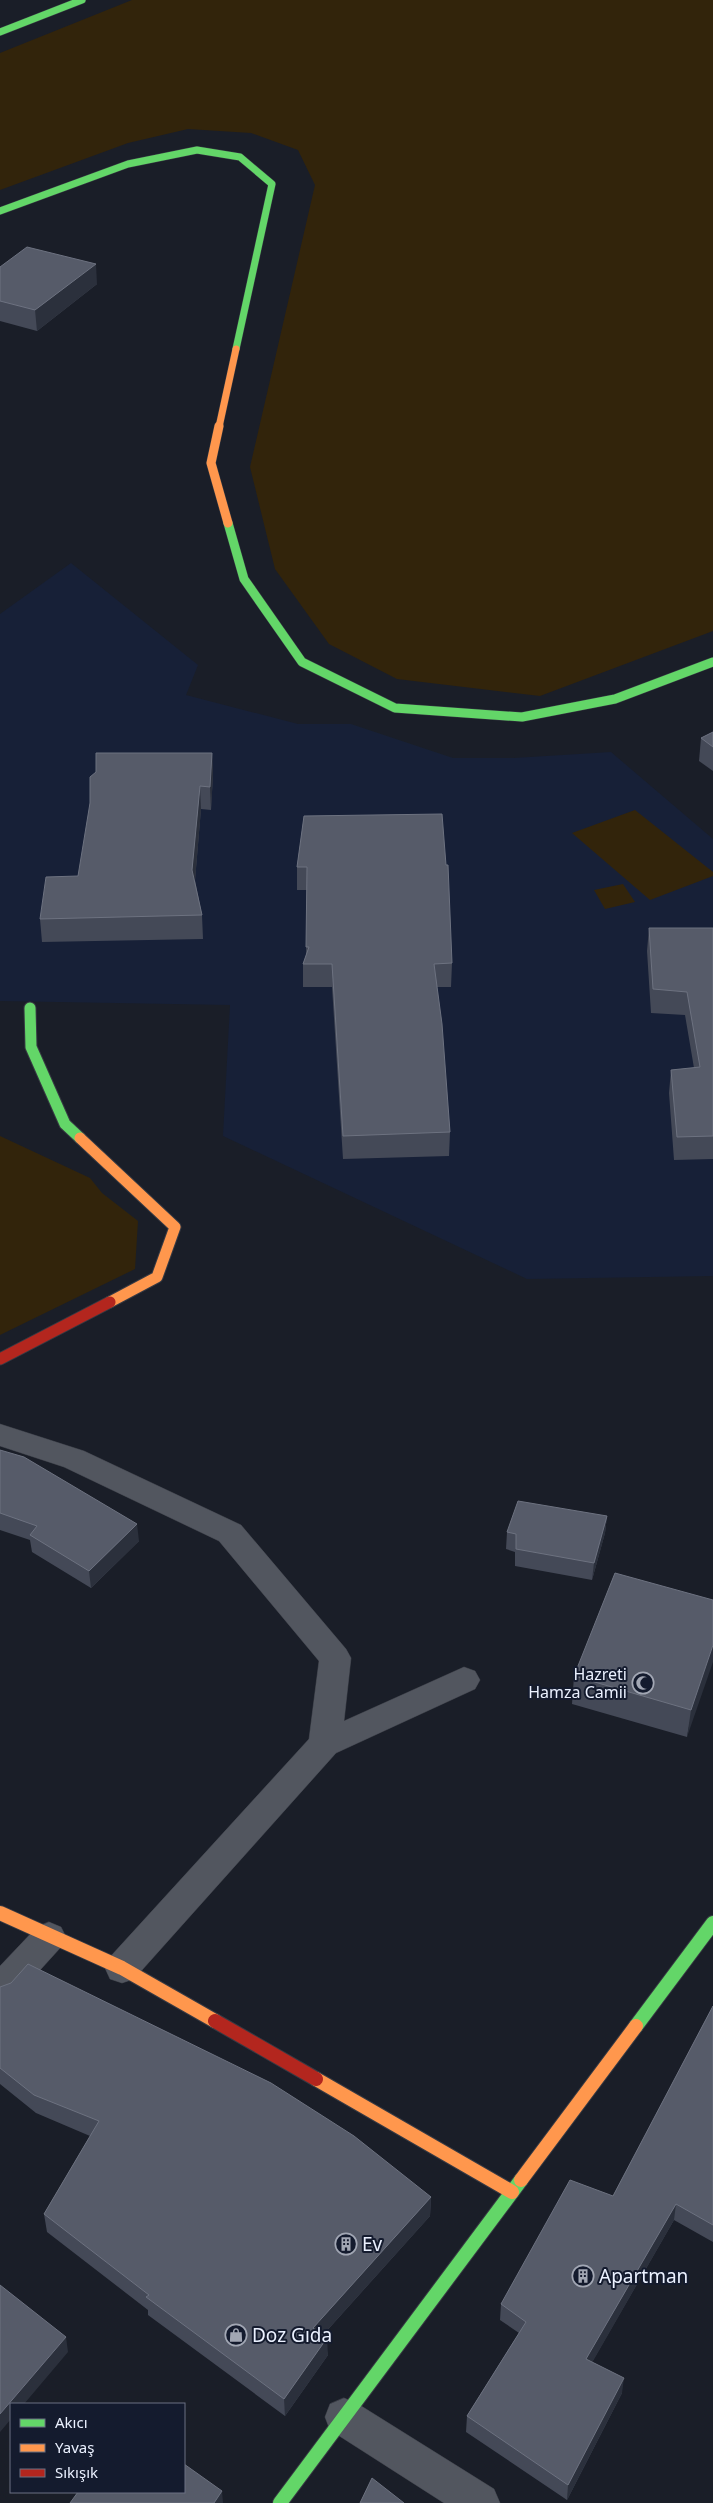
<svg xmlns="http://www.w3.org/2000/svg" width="713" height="2503" font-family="'Noto Sans',sans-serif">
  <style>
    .built { fill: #172037 }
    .green { fill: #32240b }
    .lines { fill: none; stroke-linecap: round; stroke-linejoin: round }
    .street-casing { stroke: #373a43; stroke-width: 1 }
    .fast-far3-casing { stroke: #373a43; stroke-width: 8 }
    .fast-far2-casing { stroke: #373a43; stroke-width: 10 }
    .fast-far1-casing { stroke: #373a43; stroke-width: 13 }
    .fast-casing { stroke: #373a43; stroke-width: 16 }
    .slow-far3-casing { stroke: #373a43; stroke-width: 8 }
    .slow-far2-casing { stroke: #373a43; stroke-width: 10 }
    .slow-far1-casing { stroke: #373a43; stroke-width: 13 }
    .slow-casing { stroke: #373a43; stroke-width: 16 }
    .jam-far1-casing { stroke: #373a43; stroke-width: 13 }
    .jam-casing { stroke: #373a43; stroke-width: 16 }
    .street { fill: #52565f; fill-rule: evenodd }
    .fast-far3 { stroke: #63d668; stroke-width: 7 }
    .fast-far2 { stroke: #63d668; stroke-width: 9 }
    .fast-far1 { stroke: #63d668; stroke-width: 11 }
    .fast { stroke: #63d668; stroke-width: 14 }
    .slow-far3 { stroke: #ff974d; stroke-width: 7 }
    .slow-far2 { stroke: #ff974d; stroke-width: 9 }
    .slow-far1 { stroke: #ff974d; stroke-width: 11 }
    .slow { stroke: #ff974d; stroke-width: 14 }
    .jam-far1 { stroke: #b3261e; stroke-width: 11 }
    .jam { stroke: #b3261e; stroke-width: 14 }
    .wall { fill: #444957 }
    .shaded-wall { fill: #2b303c }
    .building { fill: #565b69; stroke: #6d7280 }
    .labels { text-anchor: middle; stroke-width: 4; stroke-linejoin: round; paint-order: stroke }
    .poi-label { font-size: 16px; fill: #ebf1ff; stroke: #141b2e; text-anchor: end }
    .near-poi-label { font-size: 19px; fill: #ebf1ff; stroke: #141b2e; text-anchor: start }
  </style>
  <rect width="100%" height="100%" fill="#1a1e28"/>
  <!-- built -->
  <polygon class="built" points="71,563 198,665 186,695 298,724 351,724 453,758 514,758 611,752 713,839 713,1276 527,1279 223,1136 230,1005 0,1001 0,614"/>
  <!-- green -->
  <g class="green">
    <polygon points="132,0 713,0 713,631 540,696 397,679 329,644 275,569 250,467 315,185 298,150 251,133 188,129 128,143 0,190 0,53"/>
    <polygon points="635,810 713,872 713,876 650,900 572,833"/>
    <polygon points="623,884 635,902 605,909 594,890"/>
    <polygon points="0,1136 90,1178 102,1193 138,1221 135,1269 0,1335"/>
  </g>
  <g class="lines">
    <!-- street casing -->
    <g class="street-casing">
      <g id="street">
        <polygon points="0,1424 84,1451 241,1525 346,1649 351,1658 344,1721 464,1667 475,1671 480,1680 475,1689 336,1753 134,1979 122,1983 110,1979 105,1968 110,1957 309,1739 319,1661 219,1541 64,1467 0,1446"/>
        <polygon points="49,1922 61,1927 66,1937 61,1947 12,2001 0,2005 0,1966 37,1927"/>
        <polygon points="344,2398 358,2404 494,2489 500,2503 444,2503 330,2430 325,2417 330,2404"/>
      </g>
    </g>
    <!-- fast-far3 casing -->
    <g class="fast-far3-casing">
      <g id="fast-far3">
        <polyline points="0,32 82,0"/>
        <polyline points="0,211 128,164 197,150 240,157 272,184 236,349"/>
      </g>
    </g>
    <!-- fast-far2 casing -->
    <g class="fast-far2-casing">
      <polyline id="fast-far2" points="228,523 244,579 302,662 395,708 522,717 615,699 713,662"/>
    </g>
    <!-- fast-far1 casing -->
    <g class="fast-far1-casing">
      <polyline id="fast-far1" points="30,1008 31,1047 65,1124 80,1138"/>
    </g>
    <!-- fast casing -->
    <g class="fast-casing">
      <g id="fast">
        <polyline points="636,2026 713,1923"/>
        <polyline points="280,2503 521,2180"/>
      </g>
    </g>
    <!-- slow-far3 casing -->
    <g class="slow-far3-casing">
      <polyline id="slow-far3" points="219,427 236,349"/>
    </g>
    <!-- slow-far2 casing -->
    <g class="slow-far2-casing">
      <polyline id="slow-far2" points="219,426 211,463 228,523"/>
    </g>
    <!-- slow-far1 casing -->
    <g class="slow-far1-casing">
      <polyline id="slow-far1" points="80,1138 175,1227 157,1277 110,1302"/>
    </g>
    <!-- slow casing -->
    <g class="slow-casing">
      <g id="slow">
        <polyline points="0,1913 122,1968 215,2021"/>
        <polyline points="316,2079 512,2192"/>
        <polyline points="521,2180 636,2026"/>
      </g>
    </g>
    <!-- jam-far1 casing -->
    <g class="jam-far1-casing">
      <polyline id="jam-far1" points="0,1359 110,1302"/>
    </g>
    <!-- jam casing -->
    <g class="jam-casing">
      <polyline id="jam" points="215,2021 316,2079"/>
    </g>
    <!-- street -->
    <use href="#street" class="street"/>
    <!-- fast-far3 -->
    <use href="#fast-far3" class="fast-far3"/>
    <!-- fast-far2 -->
    <use href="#fast-far2" class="fast-far2"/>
    <!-- fast-far1 -->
    <use href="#fast-far1" class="fast-far1"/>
    <!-- fast -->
    <use href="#fast" class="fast"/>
    <!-- slow-far3 -->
    <use href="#slow-far3" class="slow-far3"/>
    <!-- slow-far2 -->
    <use href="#slow-far2" class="slow-far2"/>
    <!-- slow-far1 -->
    <use href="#slow-far1" class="slow-far1"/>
    <!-- slow -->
    <use href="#slow" class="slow"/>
    <!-- jam-far1 -->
    <use href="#jam-far1" class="jam-far1"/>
    <!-- jam -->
    <use href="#jam" class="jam"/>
  </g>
  <!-- wall -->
  <g class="wall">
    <polygon points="0,267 97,284 37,331 0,321"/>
    <polygon points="713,732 713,771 699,761 701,738"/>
    <polygon points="212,753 213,775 211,810 201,809 195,880 202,915 203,939 42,942 40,919 78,876"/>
    <polygon points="304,816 452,963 451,987 437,987 450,1132 449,1156 343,1159 332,987 303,987 303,964 306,955 307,890 297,890 297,867"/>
    <polygon points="649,928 713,928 713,1159 674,1160 669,1093 671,1070 694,1068 685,1015 651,1013 647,951"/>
    <polygon points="0,1450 139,1541 91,1588 32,1552 30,1540 0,1530"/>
    <polygon points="607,1516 605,1533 592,1580 515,1566 515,1552 506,1549 507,1532"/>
    <polygon points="713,1600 687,1737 572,1704 574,1676"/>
    <polygon points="0,1987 431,2197 430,2216 323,2335 328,2355 285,2416 148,2315 148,2310 47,2232 44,2214 90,2136 36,2113 0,2084"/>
    <polygon points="713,2006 713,2242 674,2220 592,2362 622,2393 567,2500 466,2432 467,2416 519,2333 500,2320 501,2304 613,2196"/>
  </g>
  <!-- shaded-wall -->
  <g class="shaded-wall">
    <polygon points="96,264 97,284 37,331 35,310"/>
    <polygon points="212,753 213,775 211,810 210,787"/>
    <polygon points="200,786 201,809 194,893 192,870"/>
    <polygon points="607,1516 605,1533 592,1580 594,1563"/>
    <polygon points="137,1524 139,1541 91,1588 89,1571"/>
    <polygon points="713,1645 713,1662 687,1737 691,1710"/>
    <polygon points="431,2197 430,2216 313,2346 313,2328"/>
    <polygon points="676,2204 674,2220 585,2375 586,2359"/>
    <polygon points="66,2337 68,2352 24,2404 11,2404 11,2419 0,2432 0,2414"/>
    <polygon points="327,2338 328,2355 285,2416 284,2399"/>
    <polygon points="624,2378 622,2393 567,2500 568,2485"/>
    <polygon points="222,2491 223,2503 214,2503"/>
  </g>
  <!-- building -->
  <g class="building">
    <polygon points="27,247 96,264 35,310 0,301 0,267"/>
    <polygon points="713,732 713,747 701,738"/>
    <polygon points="96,753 212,753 210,787 200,786 192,870 202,915 40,919 46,877 78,876 90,803 90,777 96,772"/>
    <polygon points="442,814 446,865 448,865 452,963 434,964 442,1024 450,1132 343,1136 332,964 303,964 309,947 306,947 307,867 297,867 304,816"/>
    <polygon points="649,928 713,928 713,1136 677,1137 671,1070 700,1067 687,992 653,989"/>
    <polygon points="0,1450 24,1457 137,1524 89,1571 30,1535 37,1526 0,1513"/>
    <polygon points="518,1501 607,1516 594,1563 516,1549 516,1534 507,1532"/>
    <polygon points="615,1573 713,1600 713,1645 691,1710 574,1676"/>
    <polygon points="28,1964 271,2083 354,2136 431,2197 313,2328 327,2338 284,2399 146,2297 149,2295 44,2214 99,2121 34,2095 0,2068 0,1987 11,1983"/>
    <polygon points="713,2006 713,2225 676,2204 586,2359 624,2378 568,2485 467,2416 526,2322 501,2304 570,2180 613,2196"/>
    <polygon points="0,2285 66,2337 0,2414"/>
    <polygon points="184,2464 222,2491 214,2503 70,2503 78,2492 184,2492"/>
    <polygon points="372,2478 404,2503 360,2503"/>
  </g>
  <!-- icons -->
  <defs>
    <g id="mosque-ring" transform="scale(1.125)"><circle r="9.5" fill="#141b2e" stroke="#a2a7b4" stroke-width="1.5"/><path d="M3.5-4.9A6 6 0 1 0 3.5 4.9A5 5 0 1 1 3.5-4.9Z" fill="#a2a7b4"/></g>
    <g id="building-ring" transform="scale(1.125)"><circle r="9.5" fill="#141b2e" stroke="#a2a7b4" stroke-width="1.5"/><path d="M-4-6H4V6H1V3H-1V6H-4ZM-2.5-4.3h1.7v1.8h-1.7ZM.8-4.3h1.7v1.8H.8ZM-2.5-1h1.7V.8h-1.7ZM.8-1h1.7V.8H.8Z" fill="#a2a7b4"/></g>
    <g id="shop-ring" transform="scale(1.125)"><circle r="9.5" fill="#141b2e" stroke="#a2a7b4" stroke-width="1.5"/><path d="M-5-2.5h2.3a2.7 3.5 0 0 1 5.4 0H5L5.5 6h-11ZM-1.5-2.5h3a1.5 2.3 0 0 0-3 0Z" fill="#a2a7b4"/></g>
  </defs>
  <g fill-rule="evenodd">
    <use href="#mosque-ring" x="643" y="1683"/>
    <use href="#building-ring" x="346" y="2244"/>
    <use href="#building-ring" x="583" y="2276"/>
    <use href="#shop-ring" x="236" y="2335"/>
  </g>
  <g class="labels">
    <!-- poi labels -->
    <g class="poi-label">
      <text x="627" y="1680">Hazreti<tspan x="627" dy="18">Hamza Camii</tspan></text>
    </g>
    <!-- near-poi labels -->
    <g class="near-poi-label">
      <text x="362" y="2251">Ev</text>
      <text x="599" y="2283">Apartman</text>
      <text x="252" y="2342">Doz Gıda</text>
    </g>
  </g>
  <!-- legend -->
  <rect x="10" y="2403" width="175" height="90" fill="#141b2e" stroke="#6a7182"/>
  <rect x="20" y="2419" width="25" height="8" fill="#63d668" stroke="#6a7182"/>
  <text x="55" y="2428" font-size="15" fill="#ebf1ff">Akıcı</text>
  <rect x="20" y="2444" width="25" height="8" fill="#ff974d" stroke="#6a7182"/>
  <text x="55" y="2453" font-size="15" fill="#ebf1ff">Yavaş</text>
  <rect x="20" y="2469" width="25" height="8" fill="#b3261e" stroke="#6a7182"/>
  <text x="55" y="2478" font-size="15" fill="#ebf1ff">Sıkışık</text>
</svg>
